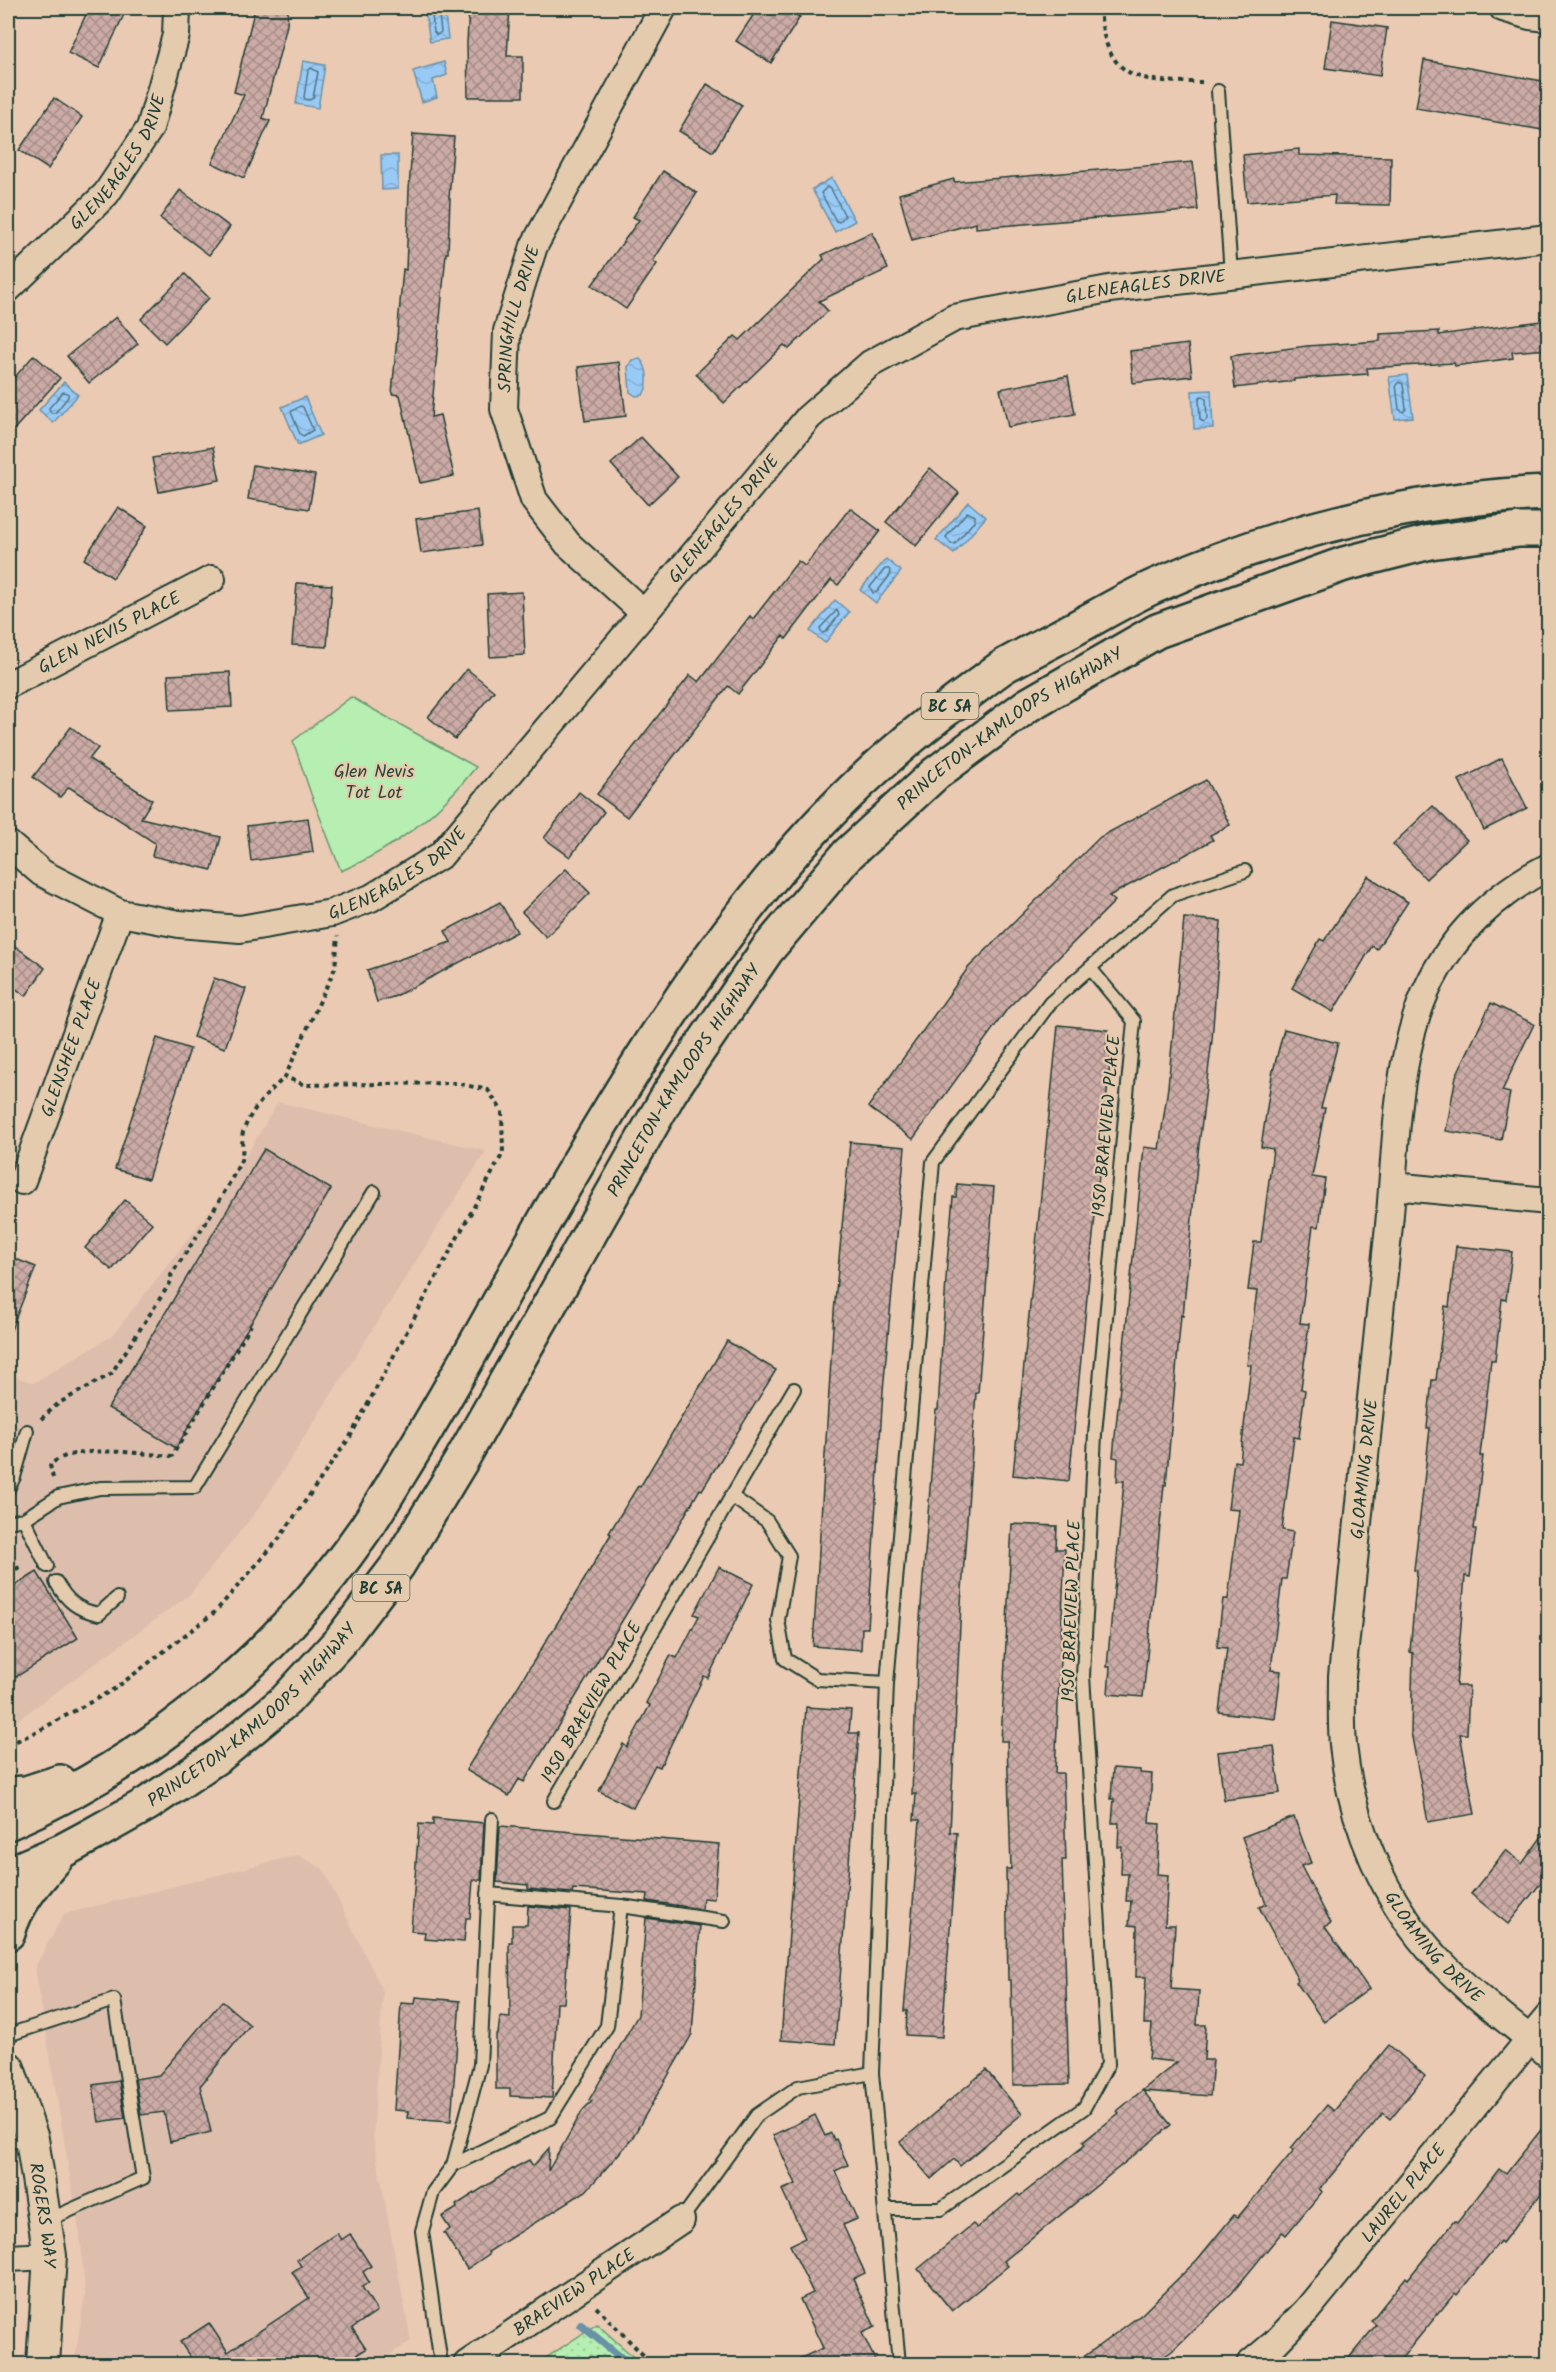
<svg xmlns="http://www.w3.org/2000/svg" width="1556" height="2372" font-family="Kalam,sans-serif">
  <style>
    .built { fill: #ddbead }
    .grass { fill: url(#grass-dots); stroke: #6b9672; stroke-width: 1.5 }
    .green { fill: #b7eeb1; stroke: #6b9672; stroke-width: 1.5 }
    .water { fill: url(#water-waves); stroke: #6892a8; stroke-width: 1.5 }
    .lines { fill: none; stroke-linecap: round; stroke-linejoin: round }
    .shore { stroke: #507582; stroke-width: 1.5 }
    .stream { stroke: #6892a8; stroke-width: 8 }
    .building { fill: url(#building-cross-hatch); stroke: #1f3d34; stroke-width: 1.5 }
    .service-casing { stroke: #1f3d34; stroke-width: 16 }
    .minor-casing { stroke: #1f3d34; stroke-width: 30 }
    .tertiary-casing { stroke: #1f3d34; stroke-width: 36 }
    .primary-casing { stroke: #1f3d34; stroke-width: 38 }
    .path { stroke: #1f3d34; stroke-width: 4; stroke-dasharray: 4.5 4.5; stroke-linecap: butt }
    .service { stroke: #e5cbad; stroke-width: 12 }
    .minor { stroke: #e5cbad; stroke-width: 26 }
    .tertiary { stroke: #e5cbad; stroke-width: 32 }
    .primary { stroke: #e5cbad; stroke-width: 33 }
    .labels { text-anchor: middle; stroke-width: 4.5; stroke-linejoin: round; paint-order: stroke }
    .shield { fill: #e5cbad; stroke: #5a6858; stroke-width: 1.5 }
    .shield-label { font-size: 16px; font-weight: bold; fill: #1f3d34 }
    .street-label { font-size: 18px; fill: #1f3d34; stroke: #e5cbad }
    .park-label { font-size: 18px; fill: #27463a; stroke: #e5cbad }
  </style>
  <defs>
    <pattern id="grass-dots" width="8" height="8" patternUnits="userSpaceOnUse" patternTransform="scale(1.5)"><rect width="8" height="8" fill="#b7eeb1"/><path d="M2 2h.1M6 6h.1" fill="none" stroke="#9dcd99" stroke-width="1.8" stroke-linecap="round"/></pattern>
    <pattern id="water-waves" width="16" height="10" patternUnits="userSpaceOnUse" patternTransform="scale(1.5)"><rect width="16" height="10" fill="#99caf6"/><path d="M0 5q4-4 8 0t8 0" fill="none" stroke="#83aed4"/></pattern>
    <pattern id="building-cross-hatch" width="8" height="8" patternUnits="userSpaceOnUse" patternTransform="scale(1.5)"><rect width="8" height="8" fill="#ccaba6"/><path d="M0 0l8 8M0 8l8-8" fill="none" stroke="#a58c88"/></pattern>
  </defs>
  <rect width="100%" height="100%" fill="#eacab3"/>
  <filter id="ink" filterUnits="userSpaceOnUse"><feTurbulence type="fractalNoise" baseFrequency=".0167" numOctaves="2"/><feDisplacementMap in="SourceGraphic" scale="12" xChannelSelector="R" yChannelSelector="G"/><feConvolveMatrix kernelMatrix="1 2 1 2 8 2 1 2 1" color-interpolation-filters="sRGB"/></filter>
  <g filter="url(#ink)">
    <!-- built -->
    <g class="built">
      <polygon points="278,1102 486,1151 260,1507 189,1595 8,1727 8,1374 33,1383 112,1336 224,1193"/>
      <polygon points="298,1855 323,1869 383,1991 373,2138 411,2341 375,2364 74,2364 85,2294 81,2242 35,1967 64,1914"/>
    </g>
    <!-- grass -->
    <polygon class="grass" points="597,2324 641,2364 537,2364"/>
    <!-- green -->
    <path class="green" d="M351,697L476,767C439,814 396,848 341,871L311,794L293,741Z"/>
    <!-- water -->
    <g class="water">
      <polygon points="427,8 449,9 445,15 448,39 430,42 425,11"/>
      <polygon points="303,61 325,65 318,108 296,104"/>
      <polygon points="444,62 447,75 433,80 437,97 422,102 413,71"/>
      <polygon points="381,155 398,155 398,189 382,190"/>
      <polygon points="832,178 855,221 835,232 812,189"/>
      <path d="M640,359C649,368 649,385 643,395L636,396L630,392L628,367L632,360Z"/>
      <polygon points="1407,375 1413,417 1395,419 1389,377"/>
      <polygon points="64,382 78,395 53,423 39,410"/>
      <polygon points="1211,390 1213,428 1194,429 1192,391"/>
      <polygon points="305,397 321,435 298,445 282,407"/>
      <polygon points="968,502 986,517 954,554 936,540"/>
      <polygon points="886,559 901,571 876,603 860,590"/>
      <polygon points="835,600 849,612 825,643 810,631"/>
    </g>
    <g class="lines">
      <!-- shore -->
      <g class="shore">
        <polyline points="431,8 434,32 437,35 441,32 439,15 443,8"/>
        <polygon points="311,68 318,72 313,98 310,100 305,99 304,97 308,71"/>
        <polygon points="827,187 831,189 845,216 839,222 836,221 821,193"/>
        <polygon points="1399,382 1403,384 1406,409 1403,412 1399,409 1396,385"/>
        <polygon points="63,392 68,393 68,397 55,413 51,413 49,408"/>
        <polygon points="1201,396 1206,399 1207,419 1204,422 1200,420 1199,399"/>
        <polygon points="300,406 303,407 313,430 303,436 300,434 291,412"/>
        <polygon points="967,512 975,516 975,520 955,544 951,544 946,537"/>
        <polygon points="885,569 889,569 891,574 877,592 873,593 870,587"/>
        <polygon points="837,610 839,615 826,632 822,633 820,628"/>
      </g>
      <!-- stream -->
      <polyline class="stream" points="581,2325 629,2364"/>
    </g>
    <!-- building -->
    <g class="building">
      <polygon points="89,8 127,8 99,68 68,53"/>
      <polygon points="255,8 288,8 287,25 263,118 270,121 244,178 212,163 244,95 234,92"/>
      <polygon points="469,8 510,8 507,56 523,56 523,97 468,97 467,43"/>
      <polygon points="758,8 785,8 800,17 771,63 736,41"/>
      <polygon points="1332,20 1387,28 1380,76 1325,68"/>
      <polygon points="1424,60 1548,82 1548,131 1416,108"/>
      <polygon points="707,84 742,105 713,152 679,131"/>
      <polygon points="54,98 82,117 48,169 19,150"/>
      <polygon points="413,134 454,137 449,198 450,198 448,253 446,253 431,417 440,415 454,476 420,483 400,395 392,394 403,269 406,270 409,189"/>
      <polygon points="1299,149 1299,155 1391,157 1390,205 1334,204 1335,195 1247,202 1243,155"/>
      <polygon points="1193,162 1198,210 976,228 976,223 912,240 899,194 954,179 954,182"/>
      <polygon points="663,171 697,193 653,261 657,264 626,309 592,285 639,220 633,217"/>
      <polygon points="180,190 230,227 209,255 160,218"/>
      <polygon points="872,232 888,269 819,301 828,311 789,349 784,345 724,403 696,374 735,336 740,340 824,259 822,255"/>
      <polygon points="185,274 209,298 165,343 141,319"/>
      <polygon points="116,317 138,344 89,383 67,356"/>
      <polygon points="1548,320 1548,349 1512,352 1513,358 1455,366 1454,363 1367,368 1368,374 1294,379 1294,381 1235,388 1231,356 1307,346 1380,341 1380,334 1439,331 1439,335"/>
      <polygon points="1188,344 1192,376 1133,383 1130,351"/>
      <polygon points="34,355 60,378 8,436 8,385"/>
      <polygon points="619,362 626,416 585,421 578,367"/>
      <polygon points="1068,376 1075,414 1008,427 1000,389"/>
      <polygon points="641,437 678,477 648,505 611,464"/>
      <polygon points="213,447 220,480 159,492 152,458"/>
      <polygon points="253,465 315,475 309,509 248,499"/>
      <polygon points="930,468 959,493 916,546 886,522"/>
      <polygon points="118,507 147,526 113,578 84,559"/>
      <polygon points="850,508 880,531 838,585 831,580 786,639 783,636 738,694 728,686 627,817 597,794 690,675 699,682 750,616 753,619 798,561 805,566"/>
      <polygon points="478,511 482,545 421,553 416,519"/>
      <polygon points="297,583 332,585 327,647 292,645"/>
      <polygon points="522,592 525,655 490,657 487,594"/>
      <polygon points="467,669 494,691 455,739 428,717"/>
      <polygon points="230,672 232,707 170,710 168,675"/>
      <polygon points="71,727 98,748 89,759 152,800 141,818 221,837 212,870 152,856 155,843 69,787 60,797 33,777"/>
      <polygon points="1502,758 1527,808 1484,830 1459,780"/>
      <polygon points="1206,780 1230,825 1210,835 1213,840 1109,896 1115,901 1008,1008 913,1139 868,1107 968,968 1100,837"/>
      <polygon points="579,792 604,812 570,857 544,838"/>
      <polygon points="1433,806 1467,840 1426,879 1393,844"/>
      <polygon points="308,818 313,852 251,861 247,826"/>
      <polygon points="566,869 590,893 546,937 522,912"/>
      <polygon points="1368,876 1408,902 1377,949 1372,946 1333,1012 1292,988 1320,939 1324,941"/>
      <polygon points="500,902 517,932 396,996 377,1002 367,970 451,942 445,931"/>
      <polygon points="1184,918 1221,921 1212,1040 1198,1153 1183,1316 1181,1315 1166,1485 1164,1485 1143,1697 1108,1694 1110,1667 1107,1667 1124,1481 1117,1481 1118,1458 1113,1457 1144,1147 1159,1149 1168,1087"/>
      <polygon points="8,941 45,968 26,996 8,983"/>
      <polygon points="214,978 246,989 225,1048 193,1037"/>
      <polygon points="1491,1003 1534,1024 1502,1091 1510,1093 1501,1140 1446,1131 1456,1076"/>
      <polygon points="1058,1025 1108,1030 1106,1052 1111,1052 1069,1481 1013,1475"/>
      <polygon points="1284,1029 1338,1043 1321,1108 1325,1108 1312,1177 1325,1179 1319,1227 1313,1226 1300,1323 1309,1324 1301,1389 1305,1390 1299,1438 1294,1437 1282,1530 1293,1532 1286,1579 1282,1579 1271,1670 1281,1671 1275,1719 1219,1712 1227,1648 1217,1647 1223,1599 1228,1599 1239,1510 1228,1509 1234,1461 1240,1462 1251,1365 1247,1365 1257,1291 1248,1290 1254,1242 1261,1242 1273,1149 1261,1147 1272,1075"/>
      <polygon points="157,1038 190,1049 148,1179 115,1169"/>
      <polygon points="850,1142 905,1147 883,1391 868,1628 862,1628 861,1650 813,1646 834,1312"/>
      <polygon points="264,1149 331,1189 176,1448 108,1408"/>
      <polygon points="957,1184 994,1187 978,1393 976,1393 961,1604 950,1832 957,1833 942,2037 906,2035 907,2011 904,2011 920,1820 914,1820 916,1794 912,1794 918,1645 936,1410 938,1410 947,1263 953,1197 956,1197"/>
      <polygon points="125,1200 152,1223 112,1270 85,1248"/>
      <polygon points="1456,1246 1512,1252 1506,1300 1502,1299 1495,1361 1491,1360 1480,1456 1483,1456 1474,1529 1476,1529 1470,1577 1465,1576 1456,1686 1469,1686 1467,1734 1460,1734 1475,1814 1428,1822 1411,1732 1413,1653 1410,1652 1417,1571 1414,1570 1430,1428 1427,1428 1432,1380 1436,1380 1445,1306 1449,1307"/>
      <polygon points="8,1256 36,1267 9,1335 8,1334"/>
      <polygon points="727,1341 776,1370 702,1490 700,1489 656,1565 524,1782 519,1779 509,1796 466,1770 584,1580 611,1534 609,1533 638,1486 640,1487"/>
      <polygon points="1012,1524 1057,1526 1056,1549 1065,1549 1055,1773 1063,1773 1066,1860 1062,1860 1069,2084 1013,2085 1011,1980 1008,1980 1006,1869 1011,1869 1007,1741 1001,1741"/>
      <polygon points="719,1567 753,1584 708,1678 704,1676 660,1767 655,1765 633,1808 599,1791 623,1744 627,1747 650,1705 646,1703 671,1655 677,1658 699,1616 694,1614"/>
      <polygon points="37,1572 78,1638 8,1682 8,1590"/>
      <polygon points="806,1707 851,1710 849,1733 859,1733 835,2044 781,2040"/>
      <polygon points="1274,1746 1280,1793 1224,1800 1218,1752"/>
      <polygon points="1113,1768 1140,1770 1140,1773 1152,1774 1149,1823 1160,1824 1157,1874 1168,1875 1165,1925 1175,1925 1171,1989 1199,1991 1197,2025 1206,2025 1204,2060 1213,2060 1210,2096 1143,2091 1171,2125 1004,2261 1008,2266 952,2311 918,2269 973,2224 977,2228 1018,2194 1020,2196 1085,2145 1083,2142 1119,2113 1117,2111 1177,2062 1149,2059 1152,2024 1144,2024 1146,1977 1136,1977 1137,1926 1129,1925 1131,1901 1126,1901 1128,1874 1121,1874 1122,1847 1118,1847 1119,1823 1112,1823 1114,1799 1111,1799"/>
      <polygon points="1294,1817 1311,1863 1301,1866 1331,1923 1325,1927 1369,1989 1324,2022 1296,1982 1298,1980 1259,1907 1266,1904 1242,1837"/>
      <polygon points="433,1818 484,1823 481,1880 473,1880 470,1918 466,1918 464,1942 424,1939 425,1932 411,1931 419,1824 433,1825"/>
      <polygon points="500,1826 719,1844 714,1899 703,1898 702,1909 647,1901 648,1894 573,1889 572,1893 528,1889 528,1885 497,1882"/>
      <polygon points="1548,1828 1548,1874 1508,1924 1471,1894 1506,1850 1522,1864"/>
      <polygon points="528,1906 571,1910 564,2003 557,2003 552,2098 510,2096 510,2089 496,2089 496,2034 498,2034 500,2017 510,2018 509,1942 512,1942 512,1925 527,1925"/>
      <polygon points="646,1918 700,1926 692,2034 631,2140 586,2191 488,2252 489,2254 467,2269 444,2233 450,2229 442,2217 457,2208 456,2205 514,2168 529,2160 533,2166 549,2148 548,2171 583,2110 592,2101 589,2100 638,2015"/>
      <polygon points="416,1997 460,2001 451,2121 407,2118 408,2111 394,2110 401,2003 415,2004"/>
      <polygon points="222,2001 250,2025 200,2086 211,2132 170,2142 164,2112 141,2115 135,2079 159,2075"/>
      <polygon points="1389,2045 1425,2076 1390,2119 1383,2113 1319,2190 1322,2192 1286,2235 1282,2232 1232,2293 1172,2351 1154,2364 1074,2364 1142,2314 1197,2260 1234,2215 1238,2217 1294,2150 1291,2148 1327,2105 1334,2111"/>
      <polygon points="986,2070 1022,2114 960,2166 954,2159 931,2179 900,2142"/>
      <polygon points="119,2081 125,2118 99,2122 93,2085"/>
      <polygon points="815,2115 825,2136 831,2133 834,2140 836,2139 848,2165 835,2171 857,2219 843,2225 865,2273 853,2279 875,2327 862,2333 877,2364 788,2364 823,2348 800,2299 813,2293 790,2245 805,2238 782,2190 796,2184 773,2135"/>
      <polygon points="1548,2121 1548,2185 1502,2243 1500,2241 1457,2295 1455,2293 1397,2364 1344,2364 1376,2325 1371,2321 1406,2277 1408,2279 1454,2221 1457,2223 1499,2169 1506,2174"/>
      <polygon points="337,2233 341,2240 350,2234 371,2266 363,2272 369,2282 362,2287 377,2311 352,2328 366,2349 356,2355 362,2364 195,2364 180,2342 209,2323 228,2352 309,2298 292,2272 301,2266 297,2260"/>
    </g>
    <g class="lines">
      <!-- service casing -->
      <g class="service-casing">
        <g id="service">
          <polyline points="1218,91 1231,274"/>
          <polyline points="8,1489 14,1477 27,1431"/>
          <polyline points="731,1496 767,1521 789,1556 778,1620 785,1659 817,1679 887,1683"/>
          <polyline points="24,1519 47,1566"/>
          <polyline points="8,1522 24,1519 58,1497 100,1488 195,1487 374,1192"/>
          <path d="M56,1582C67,1601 77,1610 99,1614L117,1598"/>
          <polyline points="554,1801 794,1389"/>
          <polyline points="488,1894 621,1906 724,1921"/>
          <polyline points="8,2035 114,2000 143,2178 46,2221"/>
          <polyline points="8,2142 30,2139"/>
          <polyline points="453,2165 550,2118 607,2026 621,1906"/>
          <polyline points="885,2209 941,2209 1084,2108 1108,2064 1083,1676 1095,1434 1134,1021 1090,968"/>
          <polyline points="681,2220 757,2115 798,2087 872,2073"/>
          <polyline points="441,2364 422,2231 433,2192 453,2165 480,2065 492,1819"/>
          <polyline points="899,2364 872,2073 887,1683 933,1162 1050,1003 1173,895 1245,871"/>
        </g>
      </g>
      <!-- minor casing -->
      <g class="minor-casing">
        <g id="minor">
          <polyline points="1503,8 1530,16 1548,18"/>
          <path id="s1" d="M8,289L106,194L150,128L176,35L177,8"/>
          <path id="s2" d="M644,613L568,544L534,500L504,409L507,331L534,246L663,8"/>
          <path id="s3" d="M8,685L212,579"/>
          <path id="s4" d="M8,844L42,873L120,913L179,924L240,929L332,913L371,898L441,855L809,417L870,364L954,318L1109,289L1548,238"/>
          <path id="s5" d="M1548,867C1487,898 1438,949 1417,1015C1394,1085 1396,1162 1388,1235C1373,1382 1357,1529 1342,1676C1342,1699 1341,1722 1343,1745C1351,1822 1384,1902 1438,1959C1471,1994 1511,2023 1548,2054"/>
          <path id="s6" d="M22,1181L120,913"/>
          <polyline points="1393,1186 1548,1201"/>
          <polyline points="8,2258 50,2256"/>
          <path id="s7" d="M467,2364L681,2220"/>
          <path id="s8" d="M1250,2364L1275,2343L1307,2310L1548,2017"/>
        </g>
      </g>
      <!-- tertiary casing -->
      <g class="tertiary-casing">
        <g id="tertiary">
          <path id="s9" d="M8,2068L32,2139L50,2256L43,2364"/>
        </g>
      </g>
      <!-- primary casing -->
      <g class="primary-casing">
        <g id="primary">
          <polyline points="8,1794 26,1793 60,1782"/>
          <path d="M8,1823C148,1761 272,1662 360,1536C375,1516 387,1494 400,1473C453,1388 500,1299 549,1213C627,1077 710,941 817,826C861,779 909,737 961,698C975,688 989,676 1004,666C1025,654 1048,643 1070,631C1098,616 1126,599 1155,586C1279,531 1412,498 1548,493"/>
          <path id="s10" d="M8,1874L62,1851L90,1836L147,1804L221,1754L286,1700L340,1641L398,1565L461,1461L670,1092L767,950L848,854L935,774L1028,705L1157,631L1344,564L1430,542L1519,530H1548"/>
          <path d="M8,1933C16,1903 36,1881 57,1857"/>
        </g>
      </g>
      <!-- path -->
      <g class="path">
        <path d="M1100,8C1105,81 1139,82 1202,82"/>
        <path d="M41,1419L59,1403L111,1374L172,1280L171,1275C195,1239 223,1199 241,1160C244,1151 241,1141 243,1132C251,1109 267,1094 285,1077"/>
        <path d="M53,1478L50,1465C72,1443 141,1454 172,1456L251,1325"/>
        <polyline points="8,1574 21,1566"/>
        <polyline points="8,1745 40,1730 116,1688 215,1612 278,1540 350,1437 503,1153 502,1111 488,1090 456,1083 305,1085 285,1077 335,968 338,936"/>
        <polyline points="596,2307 652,2364"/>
      </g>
      <!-- service -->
      <use href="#service" class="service"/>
      <!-- minor -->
      <use href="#minor" class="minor"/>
      <!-- tertiary -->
      <use href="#tertiary" class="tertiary"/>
      <!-- primary -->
      <use href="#primary" class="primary"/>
    </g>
  </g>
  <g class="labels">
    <!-- shield labels -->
    <g class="shield">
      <rect x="921.5" y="693" width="57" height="26" rx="4.5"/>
      <rect x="352.5" y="1575" width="57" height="26" rx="4.5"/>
    </g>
    <g class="shield-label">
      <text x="950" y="712">BC 5A</text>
      <text x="381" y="1594">BC 5A</text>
    </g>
    <!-- street labels -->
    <g class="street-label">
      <text dy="6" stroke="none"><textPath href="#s1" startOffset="170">GLENEAGLES DRIVE</textPath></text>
      <text dy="6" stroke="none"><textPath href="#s4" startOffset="1414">GLENEAGLES DRIVE</textPath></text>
      <text dy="6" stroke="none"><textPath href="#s2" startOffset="346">SPRINGHILL DRIVE</textPath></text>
      <text dy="6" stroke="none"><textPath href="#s4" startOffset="910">GLENEAGLES DRIVE</textPath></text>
      <text dy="6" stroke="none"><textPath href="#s3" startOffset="114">GLEN NEVIS PLACE</textPath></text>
      <text dy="6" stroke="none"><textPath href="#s10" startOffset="1554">PRINCETON-KAMLOOPS HIGHWAY</textPath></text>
      <text dy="6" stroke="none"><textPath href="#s4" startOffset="424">GLENEAGLES DRIVE</textPath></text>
      <text dy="6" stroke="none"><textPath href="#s6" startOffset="142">GLENSHEE PLACE</textPath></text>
      <text dy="6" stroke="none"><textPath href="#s10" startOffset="1068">PRINCETON-KAMLOOPS HIGHWAY</textPath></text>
      <text transform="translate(1106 1126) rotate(-85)" y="6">1950 BRAEVIEW PLACE</text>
      <text transform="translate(1364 1469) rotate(-84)" y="6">GLOAMING DRIVE</text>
      <text transform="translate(1071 1611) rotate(-88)" y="6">1950 BRAEVIEW PLACE</text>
      <text transform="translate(591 1702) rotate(-60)" y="6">1950 BRAEVIEW PLACE</text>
      <text dy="6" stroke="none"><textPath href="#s10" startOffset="294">PRINCETON-KAMLOOPS HIGHWAY</textPath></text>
      <text dy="6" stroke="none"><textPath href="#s5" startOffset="1164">GLOAMING DRIVE</textPath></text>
      <text dy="6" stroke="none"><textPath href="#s8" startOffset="230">LAUREL PLACE</textPath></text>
      <text dy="6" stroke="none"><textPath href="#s9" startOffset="152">ROGERS WAY</textPath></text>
      <text dy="6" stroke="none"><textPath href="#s7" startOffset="129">BRAEVIEW PLACE</textPath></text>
    </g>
    <!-- park labels -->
    <g class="park-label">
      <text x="374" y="777">Glen Nevis<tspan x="374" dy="21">Tot Lot</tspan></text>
    </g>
  </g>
  <!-- margin -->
  <rect width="1556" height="2372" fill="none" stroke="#e5cbad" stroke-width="30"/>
  <rect x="15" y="15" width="1526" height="2342" fill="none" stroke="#1f3d34" stroke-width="2" filter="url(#ink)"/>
</svg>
